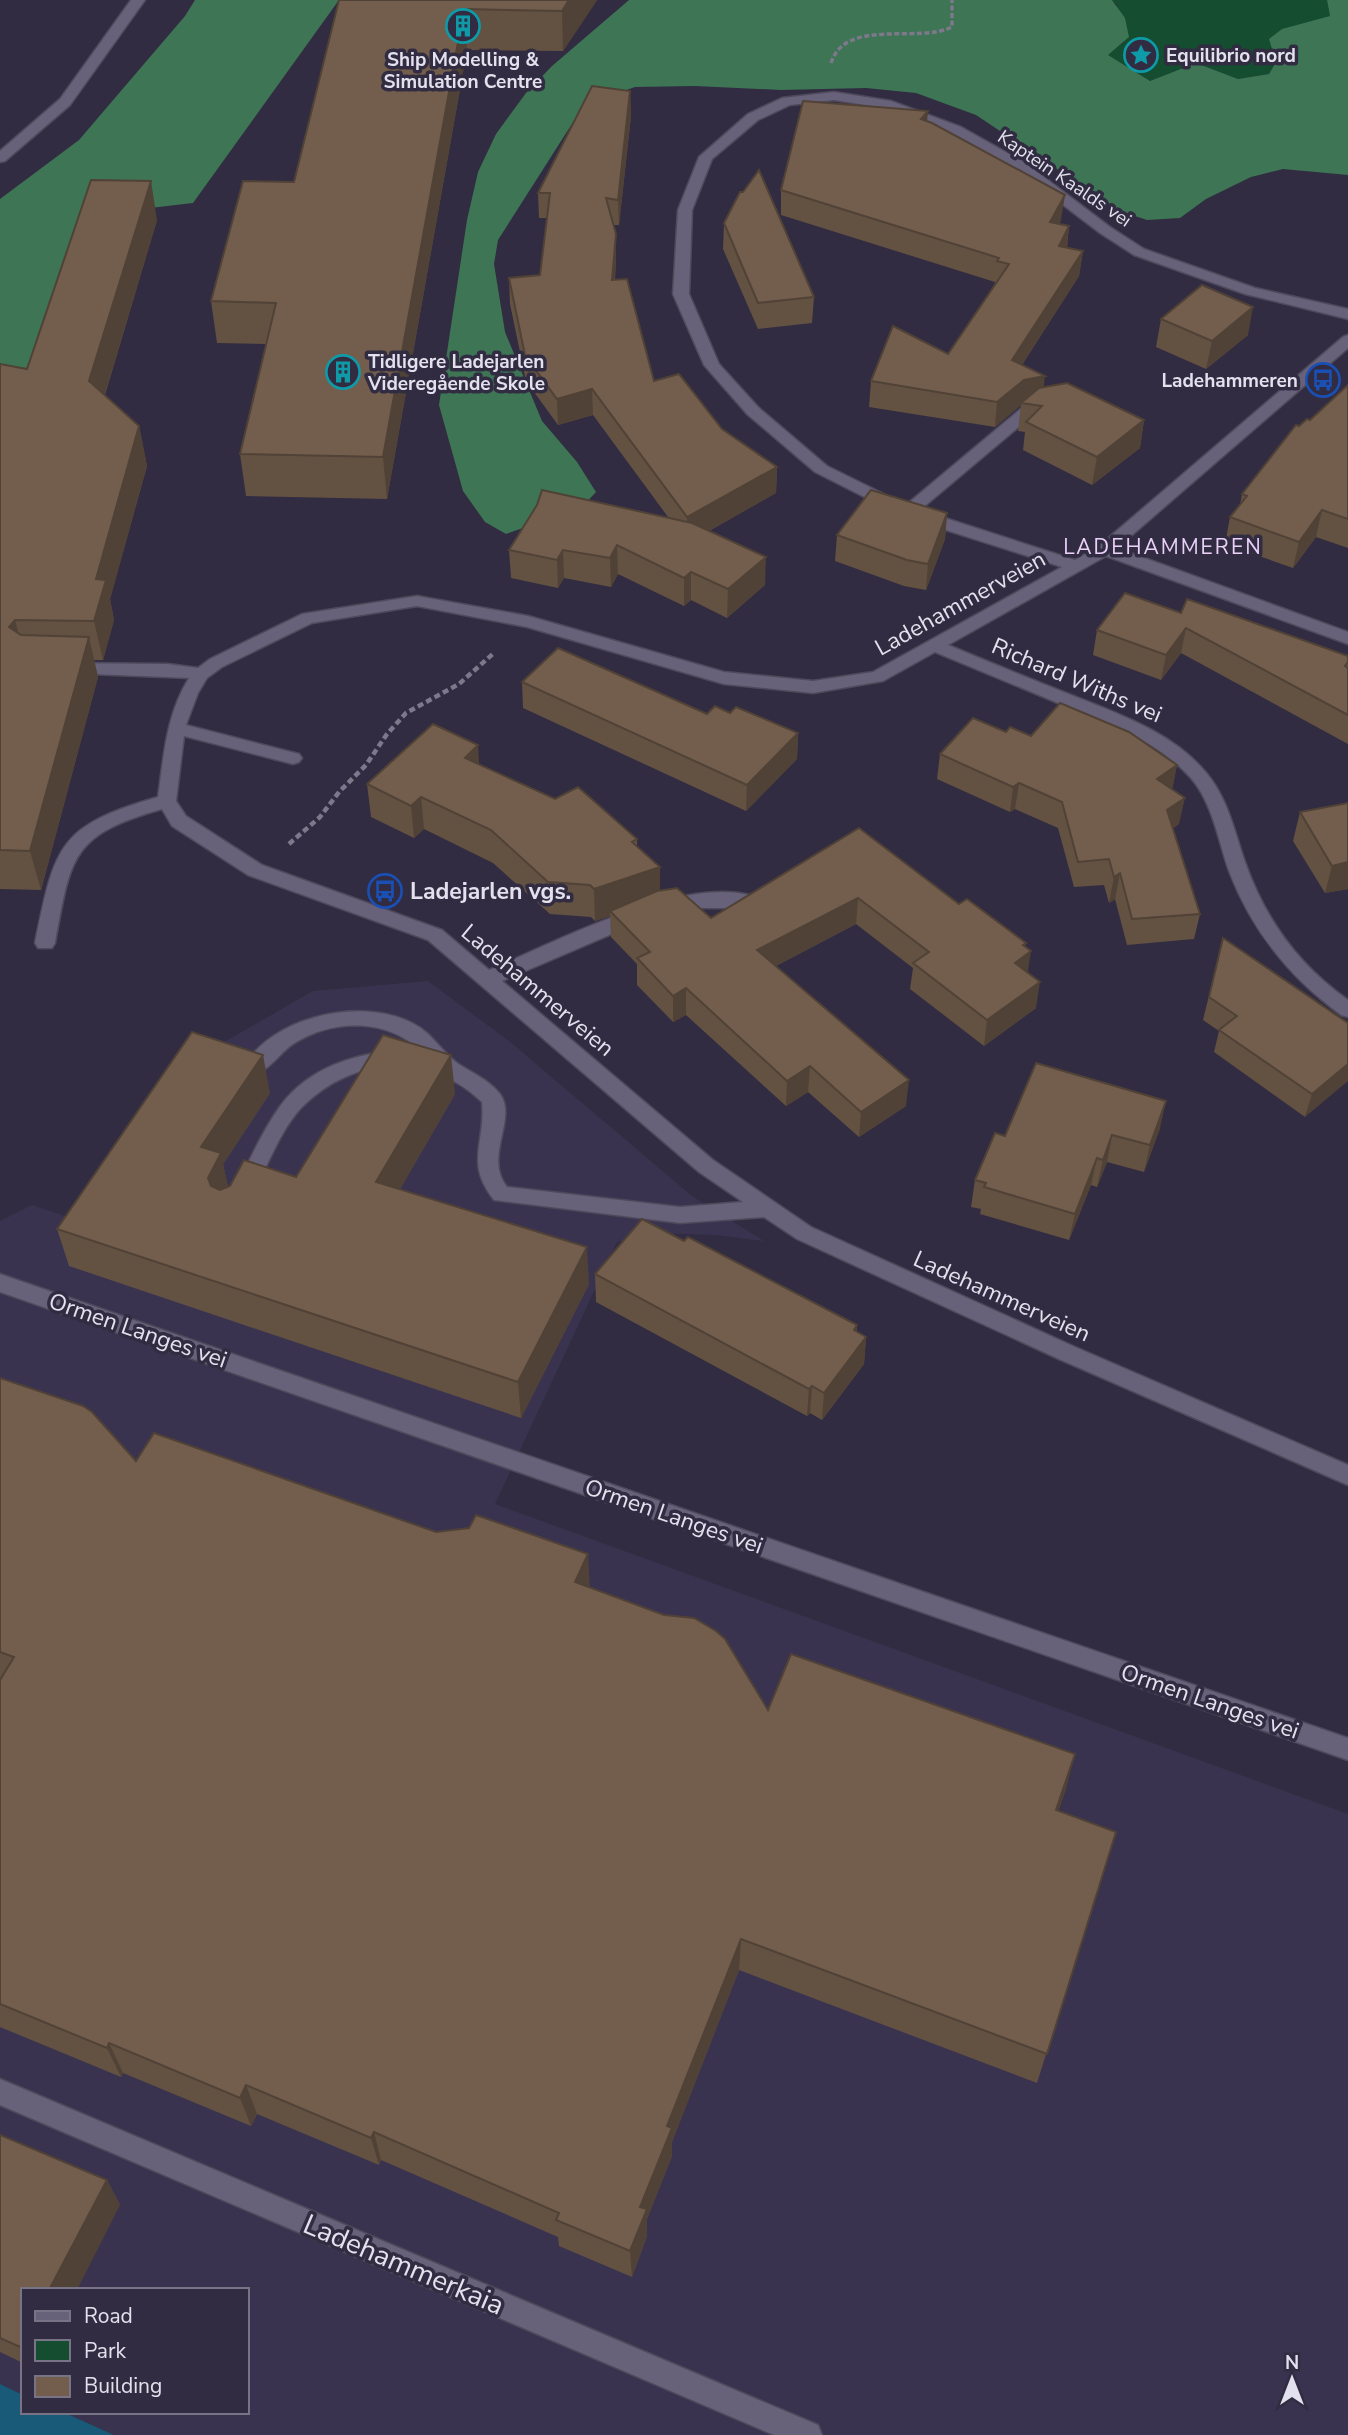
<svg xmlns="http://www.w3.org/2000/svg" width="1348" height="2435" font-family="'Nunito Sans',sans-serif">
  <style>
    .built { fill: #3a334f }
    .green { fill: #144d2f }
    .forest { fill: #3d7555 }
    .water { fill: #195a78 }
    .lines { fill: none; stroke-linecap: round; stroke-linejoin: round }
    .minor-casing { stroke: #4e495b; stroke-width: 3 }
    .path-far1 { stroke: #7d798b; stroke-width: 3.5; stroke-dasharray: 5 2.5; stroke-linecap: butt }
    .path { stroke: #7d798b; stroke-width: 4.5; stroke-dasharray: 6 3.5; stroke-linecap: butt }
    .minor { fill: #676179; fill-rule: evenodd }
    .wall { fill: #635142 }
    .shaded-wall { fill: #504236 }
    .building { fill: #735e4d; stroke: #504236; stroke-width: 2 }
    .labels { text-anchor: middle; stroke-width: 7; stroke-linejoin: round; paint-order: stroke }
    .far-poi-label { font-size: 19px; font-weight: bold; fill: #e3e1ee; stroke: #312c41; text-anchor: start }
    .far-street-label { font-size: 19px; fill: #e3e1ee; stroke: #312c41 }
    .far-quarter-label { font-size: 21px; letter-spacing: 2px; fill: #ead1f9; stroke: #312c41 }
    .street-label { font-size: 23px; fill: #e3e1ee; stroke: #312c41 }
    .poi-label { font-size: 23px; font-weight: bold; fill: #e3e1ee; stroke: #312c41; text-anchor: start }
    .near-street-label { font-size: 28px; fill: #e3e1ee; stroke: #312c41 }
  </style>
  <rect width="100%" height="100%" fill="#312c41"/>
  <!-- built -->
  <polygon class="built" points="428,981 509,1041 692,1196 764,1241 716,1235 652,1233 617,1242 495,1504 1348,1814 1348,2435 114,2435 63,2412 247,2412 247,2290 23,2290 23,2395 0,2384 0,1221 32,1205 92,1225 207,1052 313,991"/>
  <!-- green -->
  <polygon class="green" points="1112,0 1327,0 1330,16 1276,62 1269,74 1238,79 1196,63 1150,81 1107,55 1124,42 1117,5"/>
  <!-- forest -->
  <g class="forest">
    <polygon points="195,0 339,0 193,203 99,214 0,442 0,199 79,140 185,16"/>
    <polygon points="629,0 1112,0 1125,18 1129,37 1108,55 1150,81 1196,63 1238,79 1269,74 1276,62 1269,39 1282,29 1330,16 1327,0 1348,0 1348,175 1283,169 1251,177 1206,199 1180,218 1147,220 1120,211 976,115 916,93 866,88 781,90 695,86 635,87 601,99 577,116 498,240 494,264 505,332 542,421 577,462 596,492 582,507 506,534 485,522 463,491 439,405 467,220 478,172 496,134 526,93 552,66"/>
  </g>
  <!-- water -->
  <polygon class="water" points="0,2384 23,2395 23,2412 63,2412 114,2435 0,2435"/>
  <g class="lines">
    <!-- minor casing -->
    <g class="minor-casing">
      <g id="minor">
        <polygon points="131,0 145,0 70,105 5,161 0,162 0,151 60,99"/>
        <path d="M834,92L891,101L961,127L1027,164L1110,227L1144,249L1255,288L1348,309V319L1245,294L1134,255L1100,233L1017,170L951,133L883,108L834,100L790,105L758,120L712,159L692,210L689,294L719,364L759,408L827,466L906,505L1023,407L1049,405L1051,408L1049,411L1034,414L920,510L1075,560L1099,546L1343,337L1348,335V348L1117,548L1348,632V644L1106,556L948,645C989,662 1030,679 1071,695C1121,715 1178,734 1211,779C1229,804 1235,833 1245,862C1265,919 1298,965 1348,1000V1017L1341,1015C1289,977 1252,931 1229,871C1218,840 1213,804 1191,778C1156,739 1105,723 1058,703C1017,686 976,669 935,652L883,681L813,693L724,684L527,627L417,606L312,623L222,667L207,678L198,693L186,725L299,754L302,758L299,762L293,764L184,736L176,801L186,816L262,865L442,930L489,970C556,942 682,875 753,896L755,901L753,906L746,908H700L656,915L502,981L713,1160L811,1227L1075,1347L1348,1465V1485L1059,1359L797,1239L764,1217L680,1223L494,1200C464,1162 486,1143 482,1102C429,1051 353,1055 301,1108C279,1132 267,1168 251,1197L244,1199L237,1197L234,1191C249,1162 262,1131 281,1105C312,1063 373,1046 423,1053C388,1018 334,1018 293,1044C278,1054 263,1080 245,1074L242,1069C271,1016 362,996 414,1024C432,1033 441,1051 457,1063C472,1073 488,1079 500,1094C518,1119 483,1157 507,1187L680,1207L743,1202L699,1172L428,940L248,875L172,826L162,809C71,835 71,856 55,943L52,948H38L35,943C55,845 58,826 158,797C164,755 166,715 189,678L67,673L58,667L61,663L168,664L198,668L210,659L302,614L417,596L528,616L724,672L813,681L873,672L1062,567L902,516L815,472L747,414L704,365L673,294L678,210L699,157L748,114L782,98Z"/>
        <polygon points="0,1274 1348,1738 1348,1760 0,1292"/>
        <polygon points="0,2079 818,2425 822,2435 774,2435 0,2105"/>
      </g>
    </g>
    <!-- path-far1 -->
    <path class="path-far1" d="M831,63C846,17 918,44 952,27V0"/>
    <!-- path -->
    <polyline class="path" points="289,844 320,817 339,792 366,765 387,734 406,713 459,684 495,652"/>
    <!-- minor -->
    <use href="#minor" class="minor"/>
  </g>
  <!-- wall -->
  <g class="wall">
    <polygon points="339,0 597,0 563,51 467,50 387,499 246,496 240,454 266,344 217,343 211,301 294,182"/>
    <polygon points="630,91 631,116 619,225 613,225 616,234 616,260 615,280 654,381 777,467 776,493 709,531 765,585 727,618 691,600 684,606 618,574 611,587 564,578 558,588 511,578 509,550 668,517 593,415 558,425 526,381 510,304 509,278 540,275 547,218 539,218 538,193"/>
    <polygon points="928,121 1061,220 1059,224 1069,226 1067,248 1083,251 1079,276 1022,365 1043,387 1144,420 1140,448 1092,485 1023,450 1025,432 1018,431 1021,405 995,427 869,407 871,381 948,354 994,286 995,282 781,215 781,190"/>
    <polygon points="157,220 105,395 139,426 147,466 110,599 114,620 103,660 94,660 98,677 41,890 0,889 0,364 27,369"/>
    <polygon points="724,223 814,297 812,323 758,329 723,249"/>
    <polygon points="1161,319 1248,335 1206,369 1156,347"/>
    <polygon points="1348,385 1348,548 1316,537 1293,568 1225,544 1230,517 1240,505 1242,494 1299,426 1310,420"/>
    <polygon points="947,513 945,539 926,590 904,586 835,561 837,535"/>
    <polygon points="1181,613 1348,656 1348,744 1181,653 1161,680 1093,655 1097,630"/>
    <polygon points="522,682 707,714 730,713 798,733 797,759 746,811 523,708"/>
    <polygon points="1006,732 1031,736 1177,765 1172,789 1179,824 1173,828 1200,914 1194,939 1127,945 1115,899 1109,903 1104,885 1074,887 1058,828 1015,809 1010,812 937,779 940,754"/>
    <polygon points="479,764 637,839 637,847 660,891 711,918 859,828 959,904 1025,947 1028,973 1036,1008 984,1046 910,989 913,968 856,924 776,966 906,1106 859,1137 808,1092 786,1106 686,1015 673,1022 637,985 637,964 611,937 610,916 595,921 591,917 550,914 493,863 424,829 414,838 371,817 367,784"/>
    <polygon points="1348,803 1348,889 1325,893 1293,841 1300,812"/>
    <polygon points="1223,938 1348,1023 1305,1117 1214,1052 1219,1031 1203,1020"/>
    <polygon points="270,1093 223,1164 228,1187 296,1177 455,1094 400,1189 589,1284 521,1418 69,1266 57,1229"/>
    <polygon points="1160,1128 1144,1172 1107,1162 1097,1187 1091,1185 1069,1240 980,1214 981,1209 971,1207 975,1180 1005,1136"/>
    <polygon points="684,1241 857,1325 857,1332 866,1337 864,1364 822,1420 810,1413 807,1416 596,1302 595,1274"/>
    <polygon points="0,1378 136,1461 436,1532 588,1554 589,1587 768,1710 1066,1789 1058,1811 1116,1832 1037,2083 739,1970 672,2142 672,2156 647,2219 647,2236 632,2277 559,2246 558,2237 381,2160 379,2165 257,2114 251,2126 123,2073 121,2077 0,2027"/>
    <polygon points="0,2135 107,2180 120,2205 23,2290 23,2363 0,2352"/>
  </g>
  <!-- shaded-wall -->
  <g class="shaded-wall">
    <polygon points="569,0 597,0 563,51 562,11"/>
    <polygon points="464,9 467,50 387,499 383,457"/>
    <polygon points="630,91 631,116 619,225 618,200"/>
    <polygon points="928,111 926,136 921,119"/>
    <polygon points="151,181 157,220 97,420 89,381"/>
    <polygon points="1065,195 1061,220 1047,247 1050,222"/>
    <polygon points="1069,226 1066,251 1059,246"/>
    <polygon points="616,234 616,260 613,306 612,280"/>
    <polygon points="1083,251 1079,276 1009,385 1012,360"/>
    <polygon points="1253,307 1248,335 1206,369 1212,341"/>
    <polygon points="1045,376 1042,401 1021,403 1021,405 995,427 997,402 1024,380"/>
    <polygon points="592,389 593,415 558,425 557,399"/>
    <polygon points="1144,420 1140,448 1092,485 1097,457"/>
    <polygon points="139,426 147,466 110,599 114,620 103,660 94,621 96,579"/>
    <polygon points="777,467 776,493 687,543 687,517"/>
    <polygon points="1322,510 1316,537 1293,568 1299,542"/>
    <polygon points="947,513 945,539 926,590 928,564"/>
    <polygon points="617,545 618,574 611,587 610,558"/>
    <polygon points="563,550 564,578 558,588 557,560"/>
    <polygon points="766,557 765,585 727,618 728,589"/>
    <polygon points="691,572 691,600 684,606 684,578"/>
    <polygon points="15,620 25,659 9,627"/>
    <polygon points="1186,628 1181,653 1161,680 1166,655"/>
    <polygon points="89,637 98,677 41,890 30,851"/>
    <polygon points="798,733 797,759 746,811 747,785"/>
    <polygon points="478,745 480,778 465,758"/>
    <polygon points="1177,765 1172,791 1157,779"/>
    <polygon points="1019,783 1015,809 1010,812 1013,787"/>
    <polygon points="421,797 424,829 414,838 411,806"/>
    <polygon points="1185,798 1179,824 1162,835 1167,810"/>
    <polygon points="1348,862 1348,889 1325,893 1332,866"/>
    <polygon points="660,867 660,899 610,911 610,916 595,921 594,889"/>
    <polygon points="1120,873 1115,899 1109,903 1114,877"/>
    <polygon points="858,898 856,924 756,976 757,950"/>
    <polygon points="1026,943 1023,957 1031,951 1027,978 1015,963 1023,945"/>
    <polygon points="1040,982 1036,1008 984,1046 987,1020"/>
    <polygon points="686,988 686,1015 673,1022 673,996"/>
    <polygon points="263,1055 270,1093 223,1164 229,1191 217,1216 201,1147"/>
    <polygon points="451,1055 455,1094 382,1220 376,1182"/>
    <polygon points="1348,1064 1348,1081 1305,1117 1312,1094"/>
    <polygon points="810,1066 808,1092 786,1106 787,1081"/>
    <polygon points="909,1080 906,1106 859,1137 861,1112"/>
    <polygon points="1166,1101 1160,1128 1144,1172 1150,1145"/>
    <polygon points="1112,1135 1107,1162 1097,1187 1103,1160"/>
    <polygon points="1097,1158 1091,1185 1069,1240 1075,1214"/>
    <polygon points="587,1247 589,1284 521,1418 518,1382"/>
    <polygon points="857,1325 855,1352 866,1337 864,1364 822,1420 824,1393 854,1330"/>
    <polygon points="812,1386 810,1413 807,1416 809,1389"/>
    <polygon points="588,1554 590,1591 575,1582"/>
    <polygon points="1075,1754 1066,1789 1047,1844 1056,1810"/>
    <polygon points="741,1939 739,1970 672,2142 672,2156 647,2219 647,2236 632,2277 630,2251 640,2207 667,2126"/>
    <polygon points="109,2043 123,2073 121,2077 107,2048"/>
    <polygon points="246,2085 257,2114 251,2126 240,2098"/>
    <polygon points="374,2132 381,2160 379,2165 371,2138"/>
    <polygon points="107,2180 120,2205 77,2290 49,2290"/>
  </g>
  <!-- building -->
  <g class="building">
    <polygon points="339,0 569,0 562,11 464,9 383,457 240,454 276,303 211,301 243,181 294,182"/>
    <polygon points="592,86 630,91 618,200 606,198 616,234 612,280 627,279 654,381 679,374 722,429 777,467 687,517 592,389 557,399 525,355 509,278 540,275 550,193 538,193"/>
    <polygon points="803,101 928,111 921,119 932,123 1065,195 1050,222 1069,226 1059,246 1083,251 1012,360 1045,376 1024,380 997,402 871,381 893,326 948,354 1009,264 997,261 999,258 781,190"/>
    <polygon points="759,170 814,297 758,303 724,223 740,192 743,192"/>
    <polygon points="91,180 151,181 89,381 139,426 96,579 106,580 94,621 15,620 9,627 21,635 89,637 30,851 0,850 0,364 27,369"/>
    <polygon points="1202,285 1253,307 1212,341 1161,319"/>
    <polygon points="1067,383 1144,420 1097,457 1026,422 1042,406 1021,403 1039,388"/>
    <polygon points="1348,385 1348,519 1322,510 1299,542 1230,517 1247,496 1242,494 1296,425 1299,426 1307,419 1310,420"/>
    <polygon points="542,490 692,523 766,557 728,589 691,572 684,578 617,545 610,558 563,550 557,560 509,550 537,505"/>
    <polygon points="871,490 947,513 928,564 907,560 837,535"/>
    <polygon points="1125,593 1181,613 1187,599 1348,656 1348,662 1345,666 1348,668 1348,715 1186,628 1166,655 1097,630"/>
    <polygon points="558,648 707,714 715,706 730,713 736,707 798,733 747,785 522,682"/>
    <polygon points="1060,703 1129,732 1177,765 1157,779 1185,798 1167,810 1200,914 1132,919 1120,873 1114,877 1109,859 1078,862 1062,802 1019,783 1013,787 940,754 973,718 1006,732 1010,727 1031,736"/>
    <polygon points="433,724 478,745 465,758 555,799 578,787 637,839 632,842 660,867 594,889 590,885 548,882 491,830 421,797 411,806 367,784"/>
    <polygon points="1348,803 1348,862 1332,866 1300,812"/>
    <polygon points="859,828 959,904 967,899 1026,943 1023,945 1031,951 1015,963 1040,982 987,1020 913,963 929,952 858,898 757,950 909,1080 861,1112 810,1066 787,1081 686,988 673,996 637,958 650,952 610,911 657,891 677,888 711,918"/>
    <polygon points="1223,938 1348,1023 1348,1064 1312,1094 1219,1030 1237,1016 1209,997"/>
    <polygon points="192,1032 263,1055 201,1147 221,1153 208,1178 211,1186 220,1190 230,1186 244,1160 296,1177 383,1035 451,1055 376,1182 587,1247 518,1382 57,1229"/>
    <polygon points="1036,1063 1166,1101 1150,1145 1112,1135 1103,1160 1097,1158 1075,1214 984,1187 986,1183 975,1180 995,1133 1005,1136"/>
    <polygon points="642,1219 684,1241 688,1237 857,1325 854,1330 866,1337 824,1393 812,1386 809,1389 595,1274"/>
    <polygon points="0,1378 83,1406 92,1412 136,1461 154,1433 436,1532 469,1528 476,1515 588,1554 575,1582 664,1615 694,1618 716,1631 725,1639 768,1710 791,1654 1075,1754 1056,1810 1116,1832 1047,2054 741,1939 667,2126 672,2128 640,2207 647,2209 630,2251 556,2220 559,2213 374,2132 371,2138 246,2085 240,2098 109,2043 107,2048 0,2004 0,1680 14,1657 0,1652"/>
    <polygon points="0,2135 107,2180 49,2290 23,2290 23,2340 20,2347 0,2338"/>
  </g>
  <!-- icons -->
  <defs>
    <g id="building-ring" transform="scale(1.75)"><circle r="9.5" fill="#312c41" stroke="#0f9aa8" stroke-width="1.5"/><path d="M-4-6H4V6H1V3H-1V6H-4ZM-2.5-4.3h1.7v1.8h-1.7ZM.8-4.3h1.7v1.8H.8ZM-2.5-1h1.7V.8h-1.7ZM.8-1h1.7V.8H.8Z" fill="#0f9aa8"/></g>
    <g id="sight-ring" transform="scale(1.75)"><circle r="9.5" fill="#312c41" stroke="#0f9aa8" stroke-width="1.5"/><path d="M0-6L1.8-2.2L6-1.7L2.9 1.2L3.7 5.4L0 3.3L-3.7 5.4L-2.9 1.2L-6-1.7L-1.8-2.2Z" fill="#0f9aa8"/></g>
    <g id="bus-ring" transform="scale(1.75)"><circle r="9.5" fill="#312c41" stroke="#1a4fb4" stroke-width="1.5"/><path d="M-5-6H5V4H4V6H2V4H-2V6H-4V4H-5ZM-3.5-4V0h7V-4ZM-3.5 1.2v1.5H-2V1.2ZM2 1.2v1.5H3.5V1.2Z" fill="#1a4fb4"/></g>
  </defs>
  <g fill-rule="evenodd">
    <use href="#building-ring" x="463" y="26"/>
    <use href="#sight-ring" x="1141" y="55"/>
    <use href="#building-ring" x="343" y="372"/>
    <use href="#bus-ring" x="1323" y="380"/>
    <use href="#bus-ring" x="385" y="891"/>
  </g>
  <g class="labels">
    <!-- far-poi labels -->
    <g class="far-poi-label">
      <text x="1166" y="62">Equilibrio nord</text>
      <text x="463" y="66" text-anchor="middle">Ship Modelling &amp;<tspan x="463" dy="22">Simulation Centre</tspan></text>
      <text x="368" y="368">Tidligere Ladejarlen<tspan x="368" dy="22">Videregående Skole</tspan></text>
      <text x="1298" y="387" text-anchor="end">Ladehammeren</text>
    </g>
    <!-- far-street labels -->
    <g class="far-street-label">
      <text transform="translate(1065 178) rotate(34)" y="7">Kaptein Kaalds vei</text>
    </g>
    <!-- far-quarter labels -->
    <g class="far-quarter-label">
      <text x="1163" y="554">LADEHAMMEREN</text>
    </g>
    <!-- street labels -->
    <g class="street-label">
      <text transform="translate(960 603) rotate(-29)" y="8">Ladehammerveien</text>
      <text transform="translate(1077 680) rotate(23)" y="8">Richard Withs vei</text>
      <text transform="translate(538 990) rotate(40)" y="8">Ladehammerveien</text>
      <text transform="translate(1002 1296) rotate(24)" y="8">Ladehammerveien</text>
      <text transform="translate(138 1330) rotate(19)" y="8">Ormen Langes vei</text>
      <text transform="translate(674 1516) rotate(19)" y="8">Ormen Langes vei</text>
      <text transform="translate(1210 1701) rotate(19)" y="8">Ormen Langes vei</text>
    </g>
    <!-- poi labels -->
    <g class="poi-label">
      <text x="410" y="899">Ladejarlen vgs.</text>
    </g>
    <!-- near-street labels -->
    <g class="near-street-label">
      <text transform="translate(404 2264) rotate(23)" y="10">Ladehammerkaia</text>
    </g>
  </g>
  <!-- legend -->
  <rect x="21" y="2288" width="228" height="126" fill="#312c41" stroke="#787486" stroke-width="2"/>
  <rect x="35" y="2311" width="35" height="10" fill="#676179" stroke="#787486" stroke-width="2"/>
  <text x="84" y="2323" font-size="21" fill="#e3e1ee">Road</text>
  <rect x="35" y="2340" width="35" height="21" fill="#144d2f" stroke="#787486" stroke-width="2"/>
  <text x="84" y="2358" font-size="21" fill="#e3e1ee">Park</text>
  <rect x="35" y="2376" width="35" height="21" fill="#735e4d" stroke="#787486" stroke-width="2"/>
  <text x="84" y="2393" font-size="21" fill="#e3e1ee">Building</text>
  <!-- north arrow -->
  <g transform="translate(1292 2379)" stroke="#312c41" stroke-width="5" paint-order="stroke">
  <path d="M0-5L12 26L0 18L-12 26Z" fill="#e3e1ee"/>
  <text y="-10" font-size="19" font-weight="bold" text-anchor="middle" fill="#e3e1ee">N</text>
  </g>
</svg>
